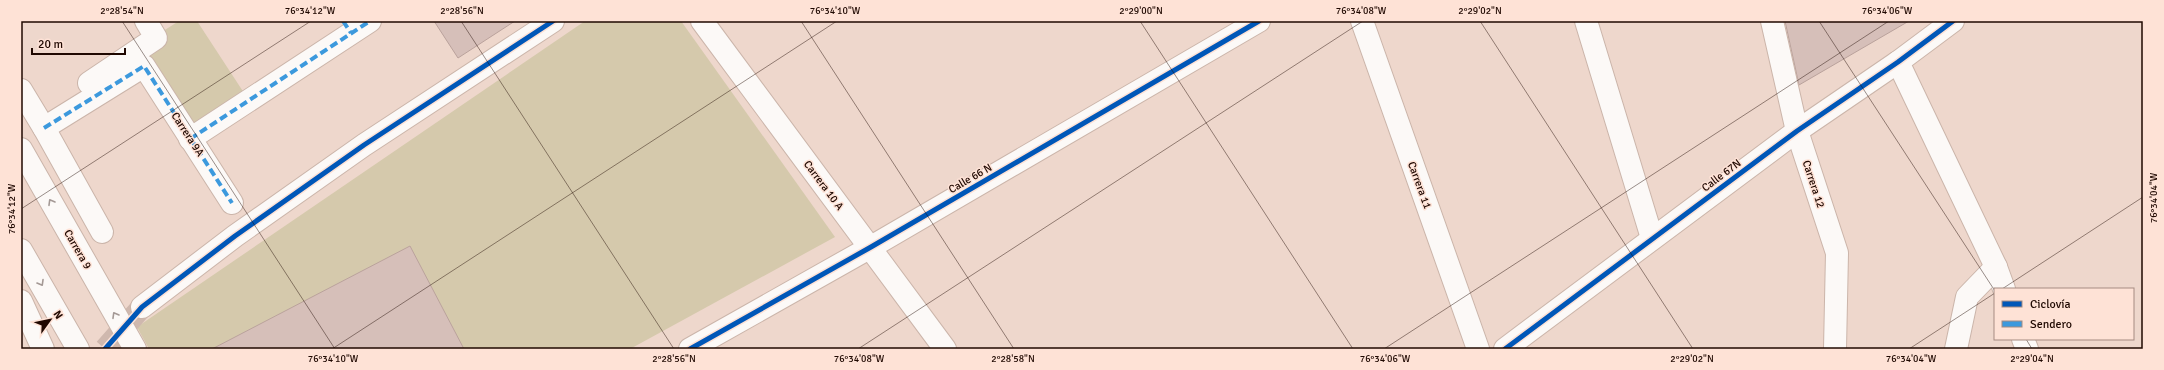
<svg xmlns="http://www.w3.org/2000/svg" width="2164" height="370" font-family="Signika,sans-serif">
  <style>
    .green { fill: #d5c9ac }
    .building { fill: #d6bfb9; stroke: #baa29c }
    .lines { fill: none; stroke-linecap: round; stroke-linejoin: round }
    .street-tunnel { stroke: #cfb8ae; stroke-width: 22; stroke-dasharray: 22 11; stroke-linecap: butt }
    .street-casing { stroke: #cbb5aa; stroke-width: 24 }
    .primary-casing { stroke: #cbb5aa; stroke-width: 24 }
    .street { stroke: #fcf9f7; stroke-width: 22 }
    .primary { stroke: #fcf9f7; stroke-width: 22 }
    .quiet { stroke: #3c99dd; stroke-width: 4; stroke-dasharray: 8 4; stroke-linecap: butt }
    .cycleway-casing { stroke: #fee2d6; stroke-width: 8 }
    .cycleway { stroke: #0057b8; stroke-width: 5 }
    .oneway { stroke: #a49995 }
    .ticks { fill: none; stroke: #1f0801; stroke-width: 1; stroke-opacity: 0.45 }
    .labels { text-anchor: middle; stroke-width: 3; stroke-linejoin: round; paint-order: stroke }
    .street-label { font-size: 11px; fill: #1f0801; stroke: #fee2d6 }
    .neatline { fill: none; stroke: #1f0801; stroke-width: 1.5 }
    .ticks-label { font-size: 10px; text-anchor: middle; fill: #1f0801 }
  </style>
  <rect width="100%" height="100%" fill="#eed7cc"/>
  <!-- green -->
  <g class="green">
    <polygon points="179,21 197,21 246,96 192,131 138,47"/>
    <polygon points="585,21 681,21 835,237 630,349 149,349 137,327"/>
  </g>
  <!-- building -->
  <g class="building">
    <polygon points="434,21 515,21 458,58"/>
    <polygon points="1785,21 1909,21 1799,85"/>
    <polygon points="410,246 464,349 212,349"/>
  </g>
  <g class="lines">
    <!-- street-tunnel -->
    <polyline class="street-tunnel" points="105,349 142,307"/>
    <!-- street casing -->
    <g class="street-casing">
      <g id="street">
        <polyline points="702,21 945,349"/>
        <polyline points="1362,21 1478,349"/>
        <polyline points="1586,21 1652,238"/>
        <polyline points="1772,21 1797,131 1837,253 1835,349"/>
        <polyline points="1898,62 1996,267 2004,289"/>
        <polyline points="89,83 156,38 146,21"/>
        <polyline points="21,90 44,128 102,232"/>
        <polyline points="44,128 144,66 232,203"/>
        <polyline points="190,139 370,21"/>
        <polyline points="142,307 235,236 364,145 553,21"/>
        <polyline points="2023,339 2027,349"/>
        <polyline points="690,349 871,247 1259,21"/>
        <polyline points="1505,349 1797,131 1898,62 1953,21"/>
        <polyline points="1956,349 1967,297 1996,267"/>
      </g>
    </g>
    <!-- primary casing -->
    <g class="primary-casing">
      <g id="primary">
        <polyline points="21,149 135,349"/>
        <polyline points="21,250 78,349"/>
        <polyline points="21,301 43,349"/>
      </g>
    </g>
    <!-- street -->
    <use href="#street" class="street"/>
    <!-- primary -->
    <use href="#primary" class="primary"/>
    <!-- quiet -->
    <g class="quiet">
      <polyline points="343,21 351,33"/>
      <polyline points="44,128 144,66 232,203"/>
      <polyline points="190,139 370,21"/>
    </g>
    <!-- cycleway casing -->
    <g class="cycleway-casing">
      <g id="cycleway">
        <polyline points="105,349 142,307 235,236 364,145 553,21"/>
        <polyline points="690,349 871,247 1259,21"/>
        <polyline points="1505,349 1797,131 1898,62 1953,21"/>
      </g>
    </g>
    <!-- cycleway -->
    <use href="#cycleway" class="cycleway"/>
  </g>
  <!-- one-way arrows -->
  <defs><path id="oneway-chevron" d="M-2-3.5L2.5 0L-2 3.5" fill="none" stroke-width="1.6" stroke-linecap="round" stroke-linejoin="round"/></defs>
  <g class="oneway">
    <use href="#oneway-chevron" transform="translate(51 202) rotate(-120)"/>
    <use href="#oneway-chevron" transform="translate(41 283) rotate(60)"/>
    <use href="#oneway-chevron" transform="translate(115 315) rotate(-120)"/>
  </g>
  <!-- ticks -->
  <path class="ticks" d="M122,21L335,349M461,21L674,349M801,21L1014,349M1140,21L1353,349M1480,21L1693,349M1819,21L1995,291M21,209L311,21M2002,289L2143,197M2026,339L2032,349M332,349L837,21M858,349L1363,21M1384,349L1889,21M1909,349L1995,293"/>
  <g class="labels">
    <!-- street labels -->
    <g class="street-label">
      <text transform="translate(188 134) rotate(57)" y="4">Carrera 9A</text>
      <text transform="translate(1721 175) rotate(-37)" y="4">Calle 67N</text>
      <text transform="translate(970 178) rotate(-30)" y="4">Calle 66 N</text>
      <text transform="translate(1814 184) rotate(72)" y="4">Carrera 12</text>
      <text transform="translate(824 185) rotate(53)" y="4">Carrera 10 A</text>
      <text transform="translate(1420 185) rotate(70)" y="4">Carrera 11</text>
      <text transform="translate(78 249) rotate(60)" y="4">Carrera 9</text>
    </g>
  </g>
  <!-- border -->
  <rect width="2164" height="370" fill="none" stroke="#fee2d6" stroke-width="44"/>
  <!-- legend -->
  <rect x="1994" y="288" width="140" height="52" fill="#fee2d6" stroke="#a58b81"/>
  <rect x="2002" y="301" width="20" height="6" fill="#0057b8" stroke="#a58b81"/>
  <text x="2030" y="308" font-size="12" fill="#1f0801">Ciclovía</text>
  <rect x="2002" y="321" width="20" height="6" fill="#3c99dd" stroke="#a58b81"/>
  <text x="2030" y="328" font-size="12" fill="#1f0801">Sendero</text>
  <!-- north arrow -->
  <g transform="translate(50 320) rotate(57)" stroke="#fee2d6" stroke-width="3" paint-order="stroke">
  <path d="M0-3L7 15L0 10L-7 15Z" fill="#1f0801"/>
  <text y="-6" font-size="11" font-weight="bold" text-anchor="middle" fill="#1f0801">N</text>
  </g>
  <!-- scale -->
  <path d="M32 48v6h93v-6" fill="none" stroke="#1f0801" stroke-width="2"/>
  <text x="38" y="48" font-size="12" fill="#1f0801" stroke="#fee2d6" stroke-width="3" paint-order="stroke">20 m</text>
  <rect x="22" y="22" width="2120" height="326" class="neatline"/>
  <g class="ticks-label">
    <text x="122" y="14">2°28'54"N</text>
    <text x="310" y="14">76°34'12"W</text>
    <text x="462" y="14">2°28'56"N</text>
    <text x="835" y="14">76°34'10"W</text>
    <text x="1141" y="14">2°29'00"N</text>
    <text x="1361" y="14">76°34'08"W</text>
    <text x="1480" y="14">2°29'02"N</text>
    <text x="1887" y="14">76°34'06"W</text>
    <text transform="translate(2153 198) rotate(-90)" y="4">76°34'04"W</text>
    <text transform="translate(11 209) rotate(-90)" y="4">76°34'12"W</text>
    <text x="333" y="362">76°34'10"W</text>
    <text x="674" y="362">2°28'56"N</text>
    <text x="859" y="362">76°34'08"W</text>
    <text x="1013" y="362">2°28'58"N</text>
    <text x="1385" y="362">76°34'06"W</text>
    <text x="1692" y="362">2°29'02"N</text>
    <text x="1911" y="362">76°34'04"W</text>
    <text x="2032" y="362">2°29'04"N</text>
  </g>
</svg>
